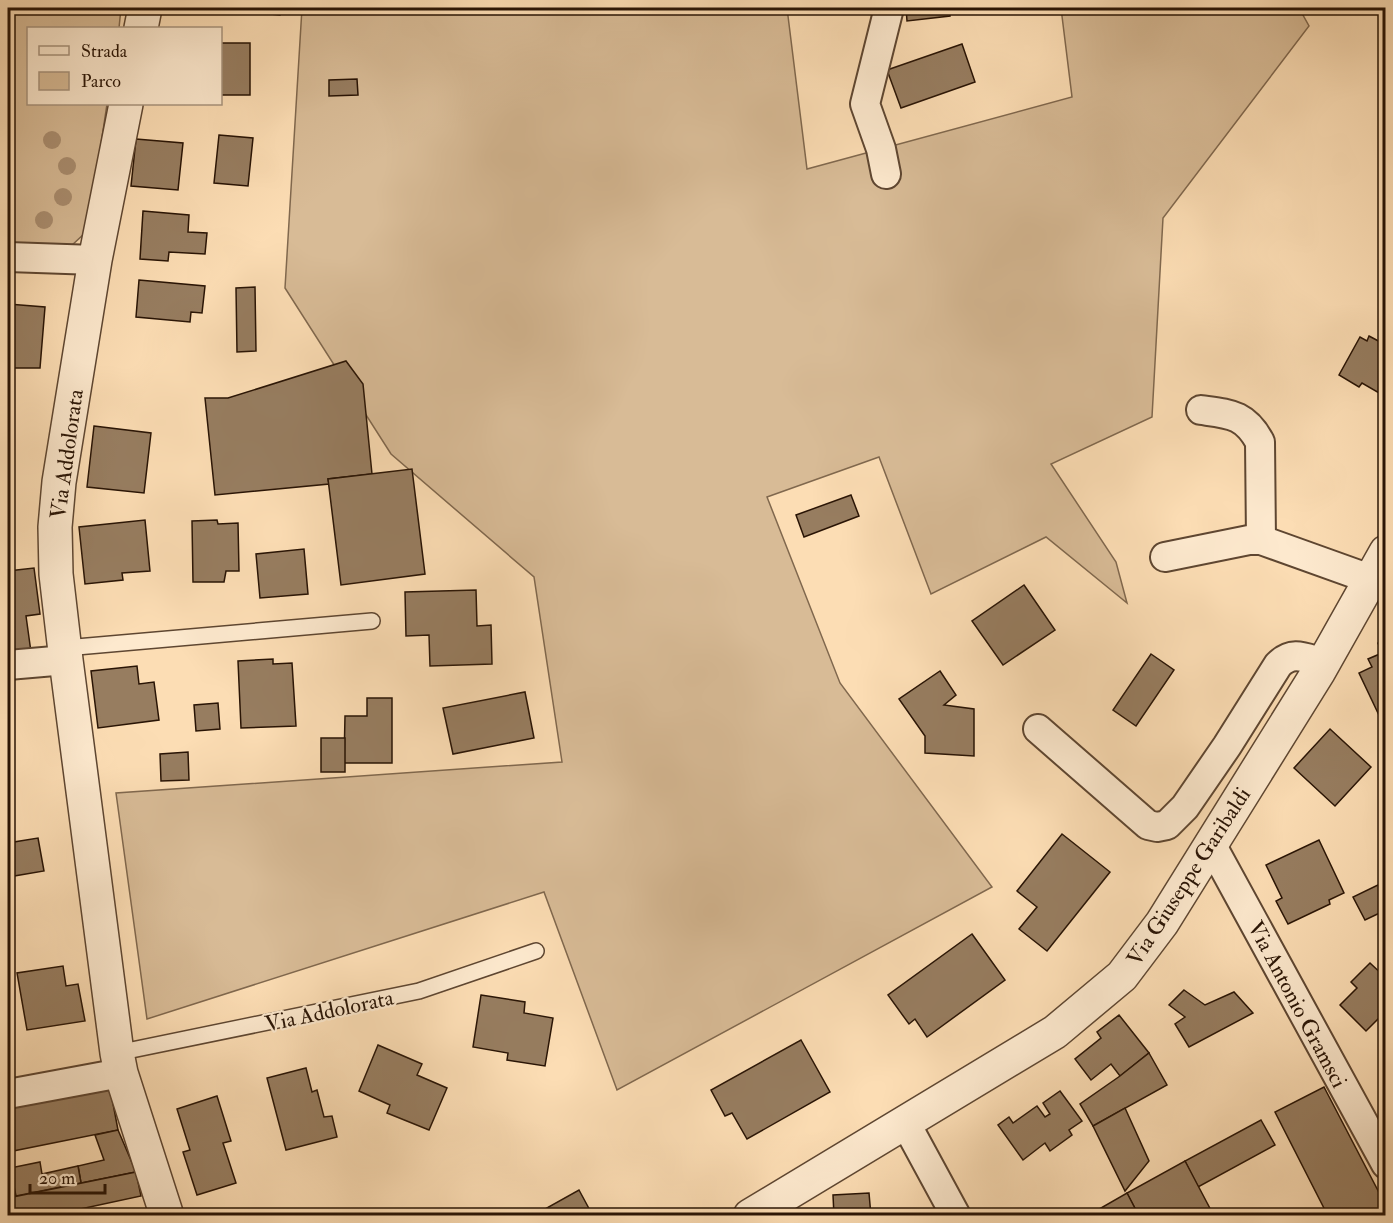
<svg xmlns="http://www.w3.org/2000/svg" width="1393" height="1223" font-family="'IM FELL Double Pica',serif">
  <style>
    .green { fill: #d8bb96; stroke: #80684e; stroke-width: 1.5 }
    .building { fill: #977d60; stroke: #291405; stroke-width: 1.5 }
    .lines { fill: none; stroke-linecap: round; stroke-linejoin: round }
    .service-casing { stroke: #5e4631; stroke-width: 18 }
    .minor-casing { stroke: #5e4631; stroke-width: 32 }
    .tertiary-casing { stroke: #5e4631; stroke-width: 36 }
    .service { stroke: #fde9ce; stroke-width: 15 }
    .minor { stroke: #fde9ce; stroke-width: 28 }
    .tertiary { stroke: #fde9ce; stroke-width: 33 }
    .tree { fill: #aa8e70 }
    .labels { text-anchor: middle; stroke-width: 4.5; stroke-linejoin: round; paint-order: stroke }
    .street-label { font-size: 22px; fill: #291405; stroke: #fde9ce }
  </style>
  <rect width="100%" height="100%" fill="#fcddb4"/>
  <filter id="stains"><feTurbulence type="fractalNoise" baseFrequency=".00333" numOctaves="4"/><feColorMatrix values="0 0 0 0 .2 0 0 0 0 .09 0 0 0 0 .02 0 0 0 .5 -.17"/></filter>
  <radialGradient id="worn" r=".72"><stop offset=".6" stop-color="#630" stop-opacity="0"/><stop offset="1" stop-color="#630" stop-opacity=".3"/></radialGradient>
  <!-- green -->
  <g class="green">
    <polygon points="8,8 121,8 119,28 28,28 28,104 107,104 92,204 85,233 71,246 8,245"/>
    <polygon points="302,8 787,8 807,169 1072,97 1061,8 1299,8 1309,26 1163,218 1152,417 1051,464 1116,562 1127,603 1046,537 931,594 879,457 767,497 840,683 992,887 617,1090 544,892 147,1019 116,793 562,762 534,577 391,454 285,288"/>
  </g>
  <!-- building -->
  <g class="building">
    <polygon points="240,8 281,8 280,15 240,11"/>
    <polygon points="906,8 949,8 950,16 907,21"/>
    <rect x="220" y="43" width="30" height="52"/>
    <polygon points="962,44 975,82 901,108 887,70"/>
    <polygon points="357,79 358,95 329,96 329,80"/>
    <polygon points="219,135 253,138 248,186 214,183"/>
    <polygon points="136,139 183,143 178,190 131,186"/>
    <polygon points="143,211 189,215 188,232 207,233 205,254 169,252 168,261 140,259"/>
    <polygon points="139,280 205,286 202,313 191,312 190,322 136,317"/>
    <polygon points="255,287 256,351 237,352 236,288"/>
    <polygon points="8,304 45,307 40,368 8,368"/>
    <polygon points="1369,336 1384,344 1386,342 1386,397 1362,383 1359,387 1339,375 1360,337 1367,341"/>
    <polygon points="346,361 363,384 372,474 328,479 329,484 215,495 205,398 228,398"/>
    <polygon points="94,426 151,433 144,493 87,487"/>
    <polygon points="412,469 425,574 341,585 328,479"/>
    <polygon points="851,495 859,516 804,537 796,515"/>
    <polygon points="145,520 150,571 122,573 123,580 85,584 79,527"/>
    <polygon points="217,520 218,524 238,523 239,571 226,571 224,582 193,582 192,521"/>
    <polygon points="304,549 308,594 260,598 256,554"/>
    <polygon points="34,568 40,614 26,616 31,652 8,654 8,571"/>
    <polygon points="1024,585 1055,630 1003,665 972,621"/>
    <polygon points="476,590 477,626 491,625 492,664 430,666 429,635 406,636 405,592"/>
    <polygon points="1386,639 1386,730 1359,673 1372,667 1368,659 1382,653 1378,643"/>
    <polygon points="1151,654 1174,670 1136,726 1113,710"/>
    <polygon points="273,659 273,664 292,663 296,726 241,728 238,661"/>
    <polygon points="137,666 139,684 154,682 159,720 98,728 91,671"/>
    <polygon points="940,671 956,695 944,705 974,709 974,756 925,753 925,736 899,699"/>
    <polygon points="525,692 534,738 453,754 443,708"/>
    <polygon points="367,698 392,698 392,763 344,763 345,716 367,716"/>
    <polygon points="218,703 220,729 196,731 194,705"/>
    <polygon points="1330,729 1371,767 1335,806 1294,768"/>
    <rect x="321" y="738" width="24" height="34"/>
    <polygon points="188,752 189,780 161,781 160,754"/>
    <polygon points="1062,834 1110,872 1047,951 1019,929 1037,907 1017,891"/>
    <polygon points="38,838 44,871 8,877 8,843"/>
    <polygon points="1319,840 1344,893 1329,900 1330,904 1288,924 1276,901 1282,898 1266,865"/>
    <polygon points="1382,883 1386,890 1386,910 1365,920 1353,897"/>
    <polygon points="972,934 1005,980 927,1037 915,1019 909,1024 888,995"/>
    <polygon points="1370,963 1386,978 1386,1011 1366,1031 1340,1005 1357,988 1351,982"/>
    <polygon points="63,966 66,986 78,984 85,1021 27,1030 17,973"/>
    <polygon points="1184,990 1205,1005 1234,992 1253,1013 1189,1047 1175,1024 1185,1017 1169,1005"/>
    <polygon points="481,995 525,1002 524,1013 553,1018 545,1066 507,1060 508,1053 473,1047"/>
    <polygon points="1119,1015 1149,1053 1120,1076 1111,1064 1091,1080 1075,1059 1101,1038 1097,1032"/>
    <polygon points="801,1040 830,1092 747,1139 732,1113 725,1116 711,1090"/>
    <polygon points="378,1045 422,1064 417,1075 447,1088 429,1130 387,1113 390,1105 359,1091"/>
    <polygon points="1149,1053 1167,1085 1093,1126 1080,1104 1120,1076"/>
    <polygon points="306,1068 312,1092 317,1090 324,1117 332,1116 337,1137 286,1150 267,1078"/>
    <polygon points="108,1077 118,1130 8,1152 8,1097"/>
    <polygon points="1324,1087 1386,1206 1386,1216 1328,1216 1275,1112"/>
    <polygon points="1060,1091 1082,1121 1069,1130 1072,1135 1050,1151 1045,1143 1023,1160 998,1125 1009,1117 1013,1123 1037,1106 1045,1117 1050,1114 1043,1103"/>
    <polygon points="217,1096 231,1141 223,1143 236,1183 197,1195 183,1152 190,1150 177,1109"/>
    <polygon points="1125,1108 1149,1161 1125,1191 1093,1126"/>
    <polygon points="1261,1120 1275,1145 1198,1187 1185,1161"/>
    <polygon points="118,1130 136,1172 81,1183 78,1166 104,1160 95,1135"/>
    <polygon points="9,1159 16,1196 8,1198 8,1160"/>
    <polygon points="1185,1161 1214,1216 1139,1216 1127,1193"/>
    <polygon points="40,1162 42,1174 78,1166 81,1183 16,1196 10,1168"/>
    <polygon points="136,1172 141,1196 48,1216 8,1216 8,1198"/>
    <polygon points="579,1190 593,1216 537,1216 536,1214"/>
    <polygon points="869,1193 871,1216 834,1216 833,1195"/>
    <polygon points="1127,1193 1139,1216 1087,1216"/>
    <polygon points="341,1209 342,1216 311,1216"/>
    <polygon points="925,1212 925,1216 874,1216"/>
  </g>
  <g class="lines">
    <!-- service casing -->
    <g class="service-casing">
      <g id="service">
        <polyline points="65,648 372,621"/>
        <polyline points="117,1053 419,991 536,951"/>
      </g>
    </g>
    <!-- minor casing -->
    <g class="minor-casing">
      <g id="minor">
        <polyline points="886,174 881,149 865,104 889,8"/>
        <polyline points="8,257 95,260"/>
        <path d="M1201,410C1230,414 1245,414 1260,442L1261,540"/>
        <polyline points="1165,557 1249,540 1261,540 1370,579"/>
        <polyline points="8,665 66,660"/>
        <path d="M1038,729L1148,825L1157,827L1167,825L1185,807L1227,746L1278,665C1293,650 1305,658 1323,663"/>
        <polyline points="1211,844 1386,1164"/>
        <polyline points="8,1094 121,1073"/>
        <polyline points="905,1122 956,1216"/>
      </g>
    </g>
    <!-- tertiary casing -->
    <g class="tertiary-casing">
      <g id="tertiary">
        <polyline points="141,28 145,8"/>
        <polyline points="126,104 95,260 59,482 55,527 56,574 66,660 117,1053 121,1073 167,1216"/>
        <polyline points="750,1216 1055,1032 1122,976 1162,923 1319,671 1386,552"/>
      </g>
    </g>
    <!-- service -->
    <use href="#service" class="service"/>
    <!-- minor -->
    <use href="#minor" class="minor"/>
    <!-- tertiary -->
    <use href="#tertiary" class="tertiary"/>
  </g>
  <!-- trees -->
  <g class="tree">
    <circle cx="52" cy="140" r="9"/>
    <circle cx="67" cy="166" r="9"/>
    <circle cx="63" cy="197" r="9"/>
    <circle cx="44" cy="220" r="9"/>
  </g>
  <g class="labels">
    <!-- street labels -->
    <g class="street-label">
      <text transform="translate(66 454) rotate(-82)" y="8">Via Addolorata</text>
      <text transform="translate(1188 876) rotate(-57)" y="8">Via Giuseppe Garibaldi</text>
      <text transform="translate(1298 1004) rotate(62)" y="8">Via Antonio Gramsci</text>
      <text transform="translate(329 1010) rotate(-12)" y="8">Via Addolorata</text>
    </g>
  </g>
  <!-- margin -->
  <rect width="1393" height="1223" fill="none" stroke="#fcddb4" stroke-width="30"/>
  <rect x="9" y="9" width="1375" height="1205" fill="none" stroke="#291405" stroke-width="3"/>
  <rect x="15" y="15" width="1363" height="1193" fill="none" stroke="#291405" stroke-width="1.5"/>
  <!-- legend -->
  <rect x="27" y="27" width="195" height="78" fill="#fde9ce" stroke="#a8947e" stroke-width="1.5"/>
  <rect x="39" y="46" width="30" height="9" fill="#fde9ce" stroke="#a8947e" stroke-width="1.5"/>
  <text x="81" y="57" font-size="18" fill="#291405">Strada</text>
  <rect x="39" y="72" width="30" height="18" fill="#d8bb96" stroke="#a8947e" stroke-width="1.5"/>
  <text x="81" y="87" font-size="18" fill="#291405">Parco</text>
  <!-- scale -->
  <path d="M30 1184v9h75v-9" fill="none" stroke="#291405" stroke-width="3"/>
  <text x="39" y="1184" font-size="18" fill="#291405" stroke="#fde9ce" stroke-width="4.5" paint-order="stroke">20 m</text>
  <rect width="100%" height="100%" filter="url(#stains)"/>
  <rect width="100%" height="100%" fill="url(#worn)"/>
</svg>
